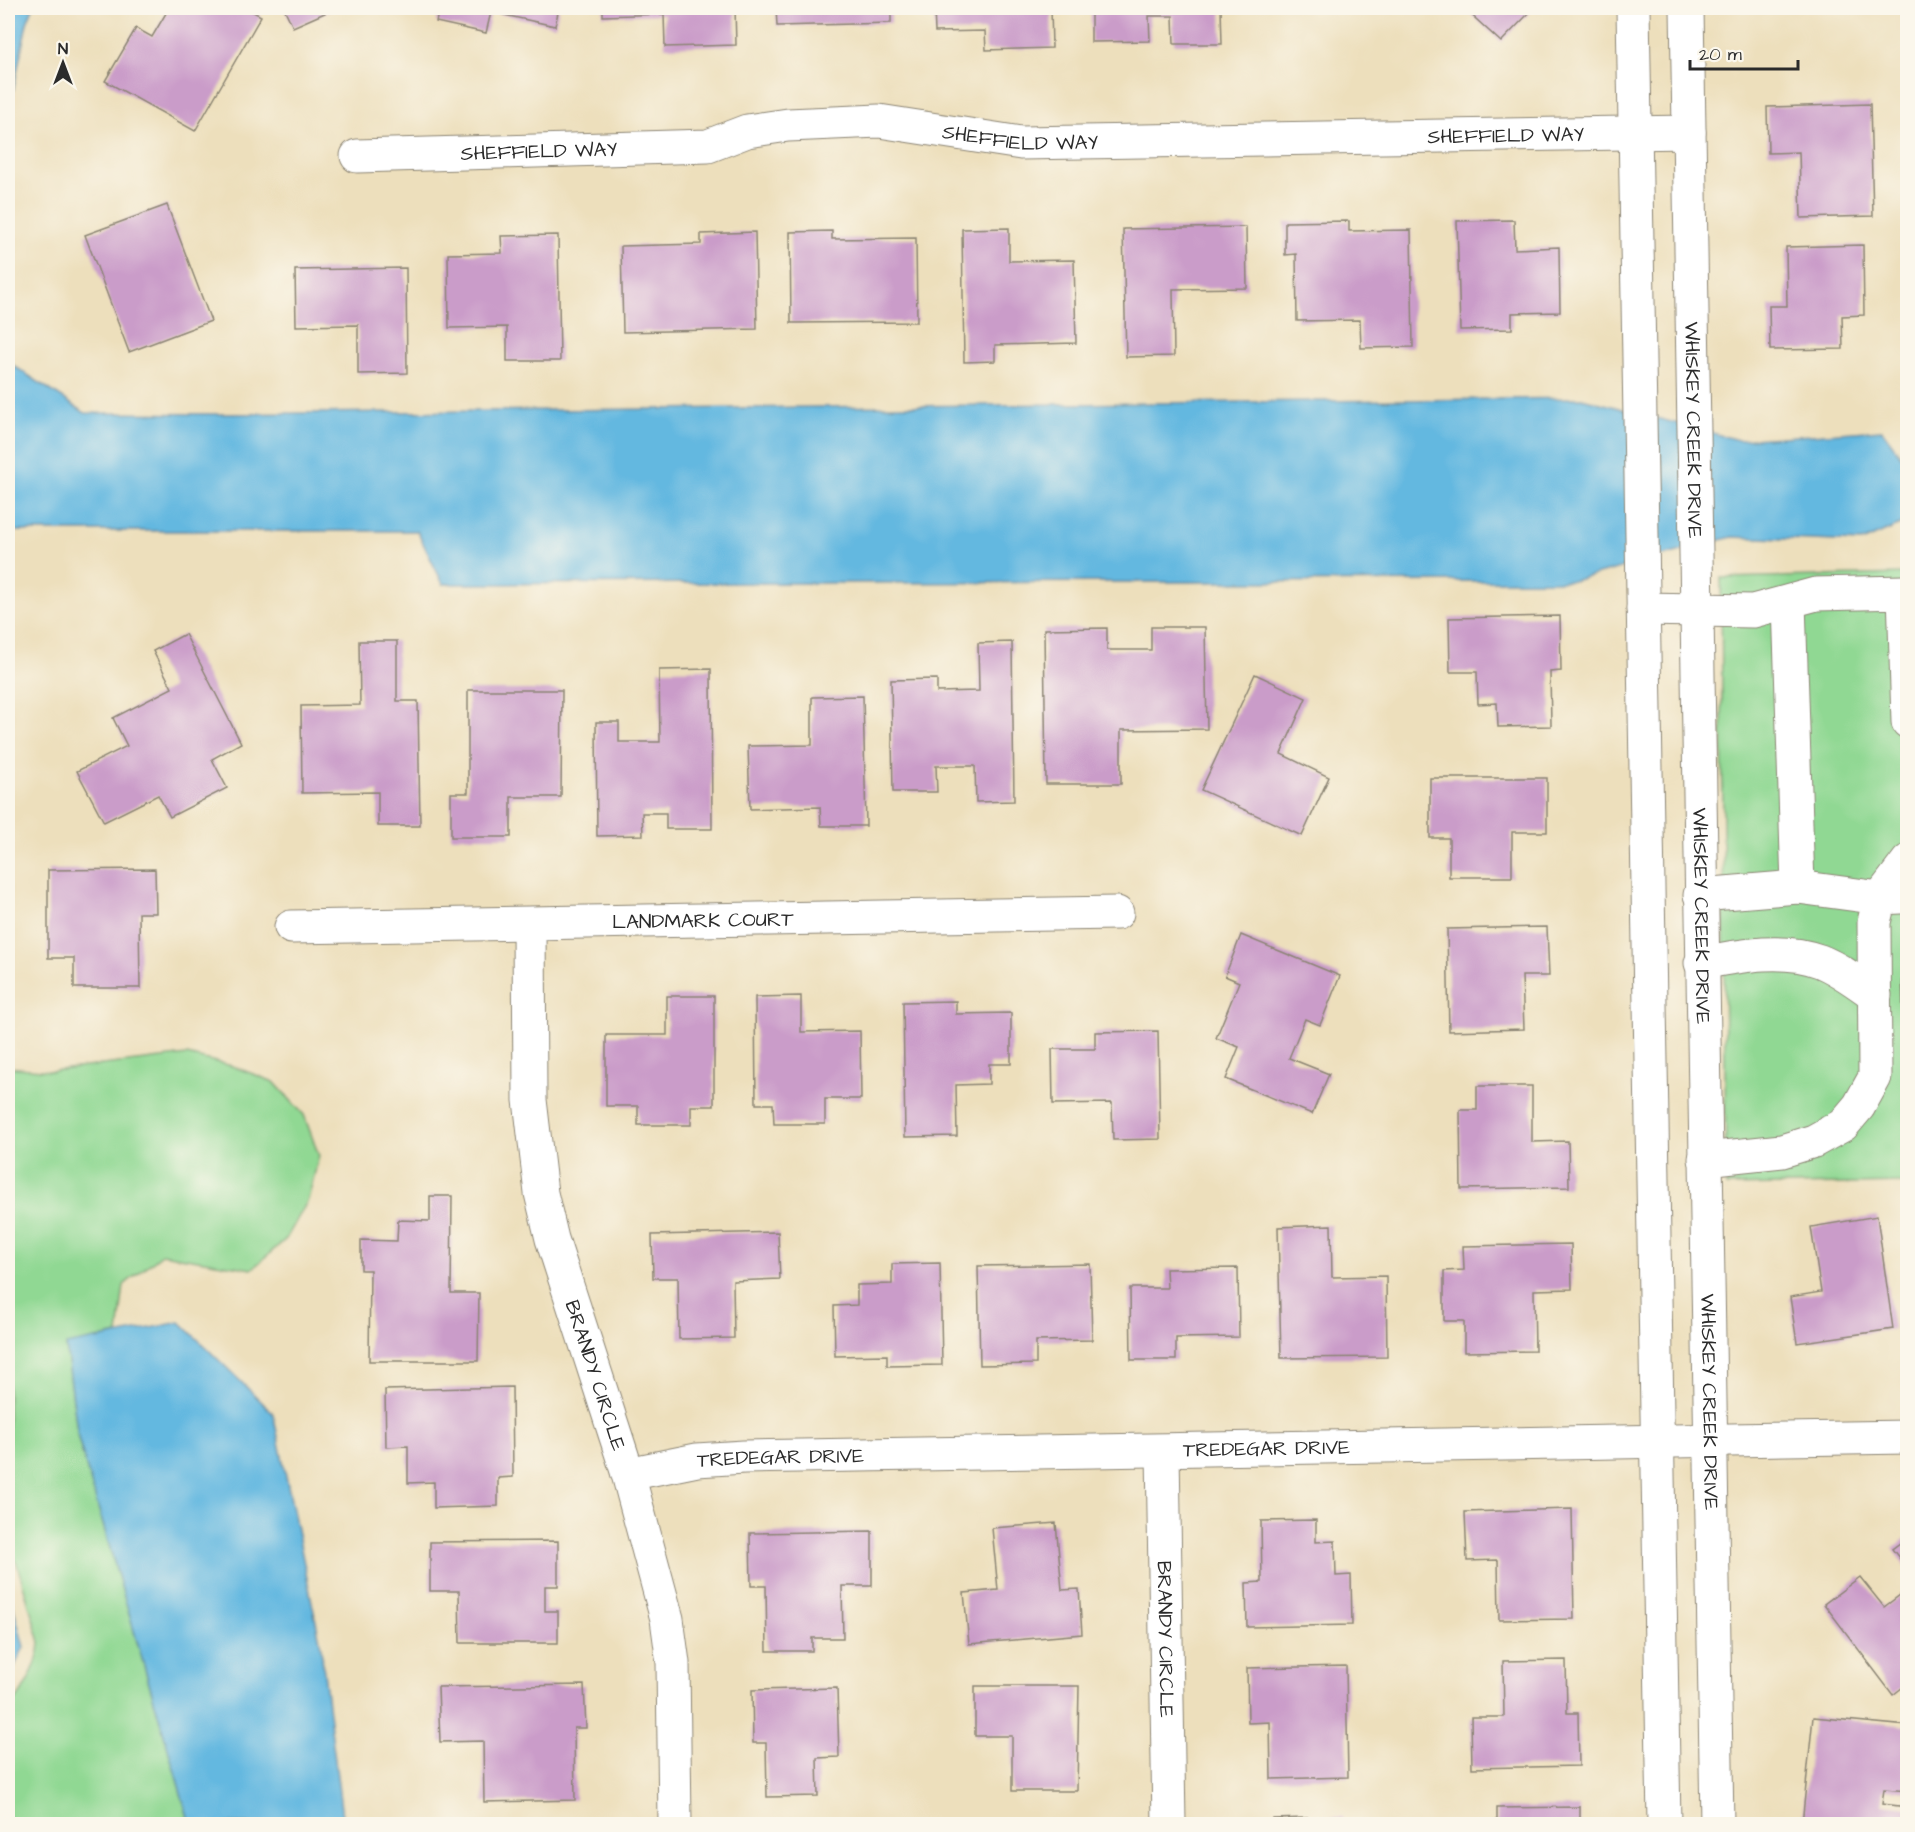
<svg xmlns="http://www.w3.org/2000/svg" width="1915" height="1832" font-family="'Architects Daughter',sans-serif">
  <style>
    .green { fill: #90d893; stroke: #5e825f; stroke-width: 1.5 }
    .water { fill: #63b8e0; stroke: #477286; stroke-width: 1.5 }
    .building { fill: #ca9cc9 }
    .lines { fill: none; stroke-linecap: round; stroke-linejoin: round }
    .minor-casing { stroke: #8c8574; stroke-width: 35 }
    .minor { stroke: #fff; stroke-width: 33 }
    .labels { text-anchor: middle; stroke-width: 4.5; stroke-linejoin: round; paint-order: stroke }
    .street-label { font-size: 20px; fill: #2b2b2b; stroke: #fbf7ec }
  </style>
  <rect width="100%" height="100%" fill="#fbf7ec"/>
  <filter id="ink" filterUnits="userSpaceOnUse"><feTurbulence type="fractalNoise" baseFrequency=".0167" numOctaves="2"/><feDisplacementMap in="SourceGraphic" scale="12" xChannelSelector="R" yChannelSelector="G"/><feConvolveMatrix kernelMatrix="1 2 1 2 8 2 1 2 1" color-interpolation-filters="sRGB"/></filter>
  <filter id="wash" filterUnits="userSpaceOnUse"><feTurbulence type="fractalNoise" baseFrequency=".008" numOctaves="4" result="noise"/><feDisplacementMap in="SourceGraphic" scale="24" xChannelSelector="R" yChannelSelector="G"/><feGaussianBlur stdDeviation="1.35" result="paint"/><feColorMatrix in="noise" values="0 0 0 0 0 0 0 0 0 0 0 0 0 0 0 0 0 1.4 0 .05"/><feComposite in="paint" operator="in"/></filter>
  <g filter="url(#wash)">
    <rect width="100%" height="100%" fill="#eddfbc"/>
    <!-- green -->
    <g class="green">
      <polygon points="1907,574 1907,1183 1726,1186 1721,578"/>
      <path d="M187,1055L232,1066L274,1082L304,1115L319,1156L308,1200L286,1239L252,1269L162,1254L124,1285L118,1334L66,1346L78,1438L190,1824H8V1710C22,1695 40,1662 40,1642L17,1564L8,1550V1067L52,1071Z"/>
    </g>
    <!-- water -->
    <g class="water">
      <polygon points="8,8 33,8 27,23 8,116"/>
      <polygon points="8,362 85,413 223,414 1582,398 1738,440 1882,430 1907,464 1907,522 1862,542 1732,537 1573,581 443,584 417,531 8,531"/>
      <polygon points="180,1322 273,1413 320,1641 343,1824 190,1824 78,1438 66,1345"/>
      <polygon points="8,1587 24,1647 8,1680"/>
    </g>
    <g id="blocks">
      <!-- building -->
      <g class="building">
        <polygon points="169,8 246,8 261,16 195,131 105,81 136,28 152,37"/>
        <polygon points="284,8 336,8 293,27"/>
        <polygon points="439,8 559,8 555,26 491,12 486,33 436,22"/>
        <polygon points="603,8 735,8 736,45 665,47 664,14 603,16"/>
        <polygon points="776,8 891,8 891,23 777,26"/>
        <polygon points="934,8 1051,8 1052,48 986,50 985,31 935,32"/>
        <polygon points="1091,8 1221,8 1222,44 1174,44 1173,16 1149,16 1150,41 1091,42"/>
        <polygon points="1464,8 1534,8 1501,42"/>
        <polygon points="1870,104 1873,216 1801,218 1799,152 1768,153 1767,107"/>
        <polygon points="167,205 211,321 129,352 85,235"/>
        <polygon points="1514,220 1515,249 1559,247 1560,312 1512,313 1512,329 1460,330 1457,221"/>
        <polygon points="1349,221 1349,231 1411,230 1413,347 1361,348 1360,320 1297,321 1296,254 1285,255 1285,222"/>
        <polygon points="1246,227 1247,288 1173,289 1174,356 1126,357 1123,229"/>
        <polygon points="1009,228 1009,261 1074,260 1076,343 995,345 995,361 964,362 962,229"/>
        <polygon points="832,231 832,239 916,238 917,322 791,323 790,232"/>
        <polygon points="755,232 757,329 623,332 621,246 701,244 701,234"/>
        <polygon points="558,235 560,361 507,361 507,327 449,328 448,254 502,253 501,236"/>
        <polygon points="1863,245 1864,315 1842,316 1843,349 1770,350 1769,306 1787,306 1786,247"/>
        <polygon points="406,268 407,373 358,374 358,325 296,326 295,270"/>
        <polygon points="1560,616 1561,671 1550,672 1551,726 1498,727 1497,703 1478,704 1477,672 1450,672 1449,618"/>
        <polygon points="1151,627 1205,627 1207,729 1121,730 1121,784 1046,784 1044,629 1107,628 1107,650 1151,650"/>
        <polygon points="185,634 241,743 212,759 227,788 170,817 158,795 104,822 77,771 127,746 113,718 172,688 153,651"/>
        <polygon points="359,641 397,641 397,701 418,701 420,826 378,826 378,792 302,793 301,706 360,705"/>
        <polygon points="1012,642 1014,801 976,802 975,766 936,766 937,792 893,792 891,680 937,679 937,692 979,691 978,643"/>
        <polygon points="711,669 712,829 666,829 666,813 642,813 643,835 597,836 596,722 619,722 619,742 660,742 659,670"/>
        <polygon points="1255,674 1306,698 1281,754 1329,777 1302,836 1201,790"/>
        <polygon points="468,690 562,690 561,797 511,797 511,837 451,837 451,793 468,793"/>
        <polygon points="863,696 866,826 821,826 820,807 750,809 748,746 812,745 812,697"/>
        <polygon points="1430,778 1547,778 1547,832 1512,832 1512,877 1449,877 1449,838 1430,838"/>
        <polygon points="155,869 156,913 139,913 140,988 74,988 74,958 48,958 48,870"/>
        <polygon points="1547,927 1549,976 1522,976 1524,1029 1449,1031 1447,929"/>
        <polygon points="1241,935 1340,976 1320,1025 1305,1019 1289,1058 1329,1074 1312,1114 1226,1079 1239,1047 1216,1038 1239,982 1225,976"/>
        <polygon points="1902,971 1908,971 1908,1087 1904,1087"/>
        <polygon points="667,996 714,996 714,1106 691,1106 691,1125 638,1125 638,1106 606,1106 606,1035 667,1035"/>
        <polygon points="801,996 801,1032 860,1031 861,1099 825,1099 825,1124 774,1124 773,1104 756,1104 755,997"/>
        <polygon points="956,1001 956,1014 1011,1013 1011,1064 989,1064 989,1084 956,1085 957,1136 905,1137 903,1002"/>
        <polygon points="1158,1031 1160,1139 1113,1140 1112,1103 1053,1104 1052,1049 1095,1049 1095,1032"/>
        <polygon points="1477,1086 1532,1086 1532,1142 1568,1141 1569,1187 1461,1189 1460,1110 1477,1110"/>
        <polygon points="430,1196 452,1196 451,1293 479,1293 478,1361 369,1361 370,1270 361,1270 361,1240 397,1241 398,1220 430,1221"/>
        <polygon points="1877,1216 1893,1329 1797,1343 1790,1297 1821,1292 1811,1227"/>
        <polygon points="1331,1225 1332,1277 1386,1276 1387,1357 1281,1358 1278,1227"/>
        <polygon points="778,1232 780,1279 733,1281 734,1338 679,1339 678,1278 653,1278 652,1235"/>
        <polygon points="1571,1244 1572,1289 1534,1290 1535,1351 1464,1352 1464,1321 1444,1321 1444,1271 1464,1270 1463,1246"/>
        <polygon points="940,1263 942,1365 887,1366 887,1355 835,1356 834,1306 857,1305 857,1285 892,1284 892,1264"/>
        <polygon points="1090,1264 1092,1340 1036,1341 1036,1364 980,1365 978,1266"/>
        <polygon points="1238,1268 1239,1337 1176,1338 1176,1360 1131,1360 1130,1288 1167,1288 1166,1269"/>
        <polygon points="512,1387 513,1477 498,1478 498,1506 434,1508 434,1482 408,1483 408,1446 386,1447 385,1390"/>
        <polygon points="1572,1509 1574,1619 1499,1620 1498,1560 1467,1561 1465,1512"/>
        <polygon points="1316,1520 1316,1542 1335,1541 1336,1576 1351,1575 1352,1625 1247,1627 1246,1583 1262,1582 1261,1521"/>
        <polygon points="1056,1523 1062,1590 1079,1589 1082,1634 969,1644 964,1593 998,1590 992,1528"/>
        <polygon points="872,1531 872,1586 842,1586 843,1638 812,1638 812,1651 767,1651 766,1586 751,1586 750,1533"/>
        <polygon points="1908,1537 1908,1569 1892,1549"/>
        <polygon points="558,1541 558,1586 545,1586 545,1611 558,1611 558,1643 460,1643 459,1591 430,1591 430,1542"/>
        <polygon points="1860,1577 1884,1607 1908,1589 1908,1683 1893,1695 1824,1604"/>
        <polygon points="1566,1660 1567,1713 1578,1713 1579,1766 1472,1768 1471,1717 1504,1717 1503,1661"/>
        <polygon points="1346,1666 1348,1777 1271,1779 1270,1722 1248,1723 1247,1668"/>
        <polygon points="584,1685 586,1728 574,1728 575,1800 484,1802 483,1741 440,1742 438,1687"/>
        <polygon points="975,1686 1079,1686 1077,1791 1012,1791 1012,1736 975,1736"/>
        <polygon points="837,1688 839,1757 817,1758 818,1796 767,1797 766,1743 753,1743 752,1690"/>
        <polygon points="1813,1717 1908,1726 1908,1791 1884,1789 1882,1804 1908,1807 1906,1824 1802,1824"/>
        <polygon points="1580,1807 1580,1824 1497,1824 1497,1808"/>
        <polygon points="1343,1817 1343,1824 1273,1824 1273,1819"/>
      </g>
    </g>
  </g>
  <g filter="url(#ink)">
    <use href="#blocks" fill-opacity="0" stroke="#8c8574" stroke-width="1.5"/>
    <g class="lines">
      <!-- minor casing -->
      <g class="minor-casing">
        <g id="minor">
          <polyline points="1633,8 1664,1824"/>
          <path id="s1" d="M1687,8L1717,1824"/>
          <path id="s2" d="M357,156L708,146L747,131L788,125L879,121L1021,143L1689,132"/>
          <polyline points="1643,609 1753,611 1816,594 1904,592 1908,722"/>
          <polyline points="1798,887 1880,898 1901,897"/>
          <polyline points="1700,895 1798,887 1789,602"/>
          <path id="s3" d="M529,924L530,1100L541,1193L552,1239L628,1474L667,1619L673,1663L675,1824"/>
          <path id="s4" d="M291,927L1117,913"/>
          <path d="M1701,963C1739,956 1783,947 1820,961C1840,969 1858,983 1875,995"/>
          <polyline points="1705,1159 1782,1151 1814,1141 1843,1125 1859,1106 1875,1077 1874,922 1880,898 1908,861"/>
          <path id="s5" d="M1163,1451L1169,1824"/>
          <path id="s6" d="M628,1474L697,1460L744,1457L1908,1437"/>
        </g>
      </g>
      <!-- minor -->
      <use href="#minor" class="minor"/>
    </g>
  </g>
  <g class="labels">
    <!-- street labels -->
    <g class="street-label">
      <text dy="7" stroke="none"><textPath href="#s2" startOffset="668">SHEFFIELD WAY</textPath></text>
      <text dy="7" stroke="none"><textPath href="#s2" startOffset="1154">SHEFFIELD WAY</textPath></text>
      <text dy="7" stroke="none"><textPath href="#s2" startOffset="182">SHEFFIELD WAY</textPath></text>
      <text dy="7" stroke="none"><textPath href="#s1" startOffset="422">WHISKEY CREEK DRIVE</textPath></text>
      <text dy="7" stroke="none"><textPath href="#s1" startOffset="908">WHISKEY CREEK DRIVE</textPath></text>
      <text dy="7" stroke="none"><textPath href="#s4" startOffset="412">LANDMARK COURT</textPath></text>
      <text dy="7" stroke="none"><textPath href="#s3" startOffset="460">BRANDY CIRCLE</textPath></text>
      <text dy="7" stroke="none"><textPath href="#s1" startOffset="1394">WHISKEY CREEK DRIVE</textPath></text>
      <text dy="7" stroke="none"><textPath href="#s6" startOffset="640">TREDEGAR DRIVE</textPath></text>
      <text dy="7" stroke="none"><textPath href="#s6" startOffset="154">TREDEGAR DRIVE</textPath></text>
      <text dy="7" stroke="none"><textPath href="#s5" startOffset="188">BRANDY CIRCLE</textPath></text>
    </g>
  </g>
  <!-- margin -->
  <rect width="1915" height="1832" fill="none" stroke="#fbf7ec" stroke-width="30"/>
  <!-- north arrow -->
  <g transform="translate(63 63)" stroke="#fbf7ec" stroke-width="4.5" paint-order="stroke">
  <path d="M0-4.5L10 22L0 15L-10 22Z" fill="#2b2b2b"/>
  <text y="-9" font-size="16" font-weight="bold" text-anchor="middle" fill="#2b2b2b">N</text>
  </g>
  <!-- scale -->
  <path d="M1690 60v9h108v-9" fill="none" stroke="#2b2b2b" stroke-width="3"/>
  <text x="1699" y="60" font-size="18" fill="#2b2b2b" stroke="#fbf7ec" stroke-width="4.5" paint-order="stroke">20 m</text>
</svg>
